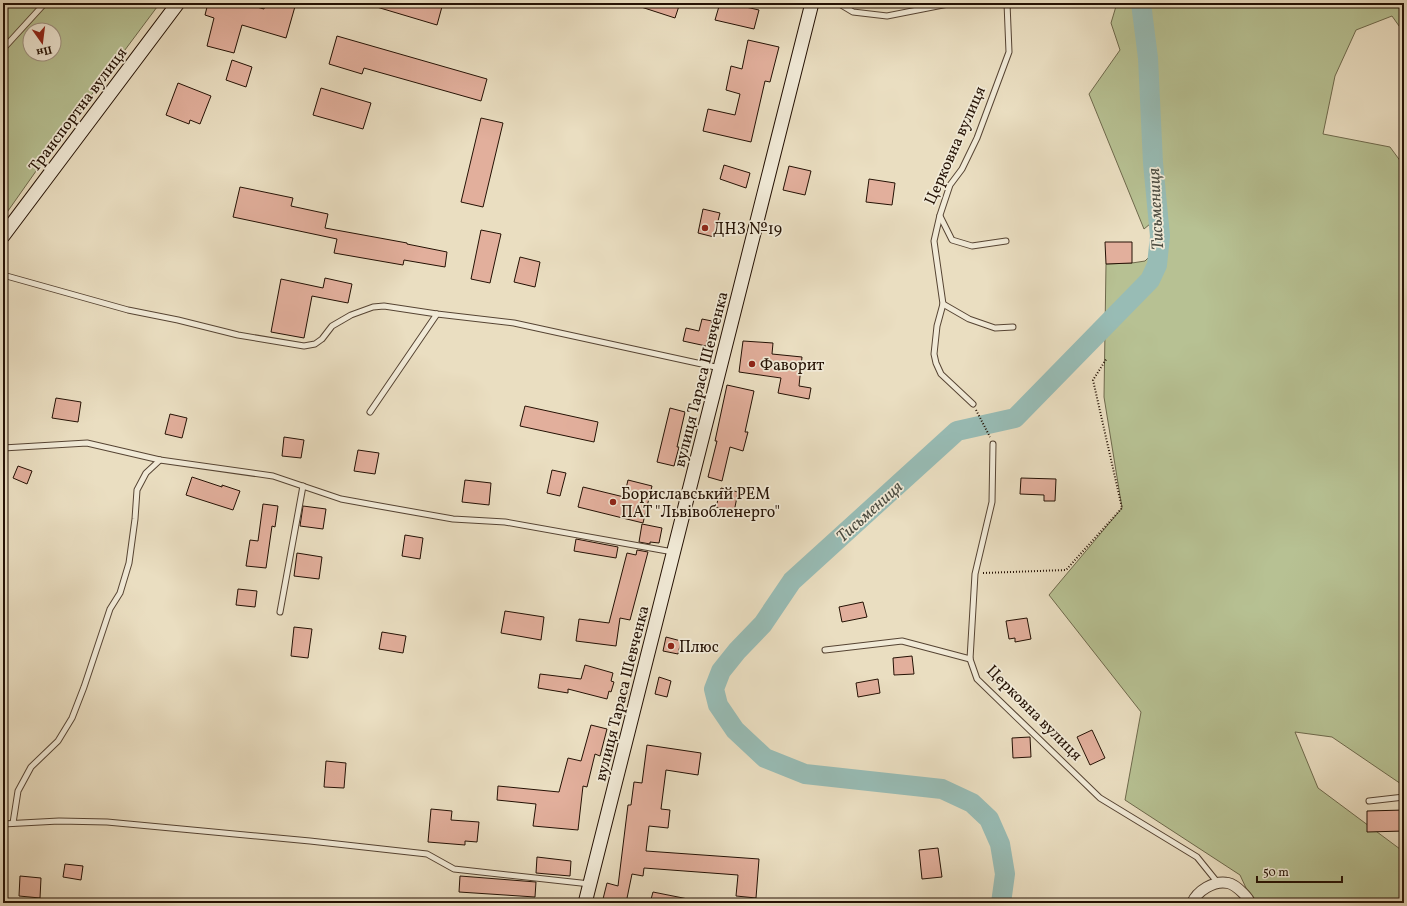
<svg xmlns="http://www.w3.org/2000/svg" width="1407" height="906" font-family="Vollkorn,serif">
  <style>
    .green { fill: #b7c193; stroke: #6e694c; fill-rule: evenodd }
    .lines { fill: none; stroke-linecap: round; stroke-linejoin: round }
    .river { stroke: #98bcb5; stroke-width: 20 }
    .building { fill: #e2af9c; stroke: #241104 }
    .lane-casing { stroke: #564433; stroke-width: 7 }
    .street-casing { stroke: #564433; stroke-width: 12 }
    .secondary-casing { stroke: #241104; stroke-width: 15 }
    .path { stroke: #241104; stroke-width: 2; stroke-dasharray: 1 2; stroke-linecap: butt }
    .lane { stroke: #f1ead7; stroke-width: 5 }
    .street { stroke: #f1ead7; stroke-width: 10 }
    .secondary { stroke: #f1ead7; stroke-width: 13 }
    .poi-dot { fill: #8f2418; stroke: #f1ead7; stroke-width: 1.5 }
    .labels { text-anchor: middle; stroke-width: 3.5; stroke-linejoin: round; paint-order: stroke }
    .street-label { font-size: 16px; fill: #241104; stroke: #f1ead7 }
    .poi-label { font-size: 16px; fill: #241104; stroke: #f1ead7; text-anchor: start }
    .water-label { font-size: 17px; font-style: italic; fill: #4d4d42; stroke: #f1ead7 }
  </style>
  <rect width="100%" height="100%" fill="#eadec1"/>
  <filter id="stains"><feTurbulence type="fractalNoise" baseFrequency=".005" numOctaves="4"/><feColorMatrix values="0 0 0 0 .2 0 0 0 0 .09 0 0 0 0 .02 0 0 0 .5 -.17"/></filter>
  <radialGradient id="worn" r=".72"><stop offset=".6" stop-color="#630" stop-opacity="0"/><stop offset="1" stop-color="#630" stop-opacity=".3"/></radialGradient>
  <!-- green -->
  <g class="green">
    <path d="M3,3H160L60,137L3,218ZM30,30H54V54H30Z"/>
    <polygon points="1117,3 1404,3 1404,33 1392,16 1356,30 1335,76 1323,134 1390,147 1404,166 1404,786 1332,737 1295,732 1318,788 1404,852 1404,903 1253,903 1240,875 1125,800 1141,712 1049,595 1122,508 1104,397 1106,264 1132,263 1145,261 1169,237 1156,219 1144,229 1089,94 1120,50 1111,23"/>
  </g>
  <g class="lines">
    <!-- river -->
    <polyline class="river" points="1001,903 1005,874 1000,844 989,819 972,803 942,789 805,774 765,758 735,730 718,705 714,689 721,671 737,651 763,624 792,581 957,431 1015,418 1150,280 1157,265 1160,236 1153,163 1148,58 1141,3"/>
  </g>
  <!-- building -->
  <g class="building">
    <polygon points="208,3 242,3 264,9 265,3 296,3 286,38 242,25 234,53 207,46 214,18 205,15"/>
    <polygon points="371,3 443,3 437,25 370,5"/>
    <polygon points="635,3 680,3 675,18 635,5"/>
    <polygon points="720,3 738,3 737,5 759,10 754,29 715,20"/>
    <polygon points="337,36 487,79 481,101 364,68 362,74 329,64"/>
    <polygon points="748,40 779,47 770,82 765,81 751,142 703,131 708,109 735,115 740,94 726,90 731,66 742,69"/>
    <polygon points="232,60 252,67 246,87 226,80"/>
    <polygon points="178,83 211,96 200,124 190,120 189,124 166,115"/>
    <polygon points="321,88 371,103 363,129 313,115"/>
    <polygon points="481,118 503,123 483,207 461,202"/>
    <polygon points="724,165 750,173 746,188 720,179"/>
    <polygon points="789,166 811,171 805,195 783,190"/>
    <polygon points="869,179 895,183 892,205 866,202"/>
    <polygon points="240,187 293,198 291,206 328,214 325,228 407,243 407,244 447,252 445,267 404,260 403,265 334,253 337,239 233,217"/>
    <polygon points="703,209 720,213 714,237 698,233"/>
    <polygon points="481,230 501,234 490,283 471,279"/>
    <polygon points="1105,242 1132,242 1132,263 1106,264"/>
    <polygon points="520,257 540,262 535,287 514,282"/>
    <polygon points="325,278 352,284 348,303 312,296 304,338 271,332 281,279 323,288"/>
    <polygon points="702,319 712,321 706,346 683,341 686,328 699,331"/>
    <polygon points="743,341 773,343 772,354 802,357 799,386 811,388 809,399 778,393 781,378 739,372"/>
    <polygon points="727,385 754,391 745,432 748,432 743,451 730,447 722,481 708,477 717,441 715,441"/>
    <polygon points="56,398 81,402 78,422 52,418"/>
    <polygon points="525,406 598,422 594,442 520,426"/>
    <polygon points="670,408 685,412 677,447 679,447 674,466 657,462"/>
    <polygon points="170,414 187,418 182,438 165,434"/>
    <polygon points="284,437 304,440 301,458 282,456"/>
    <polygon points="358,450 379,453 375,474 354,471"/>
    <polygon points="18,466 32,471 27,484 13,478"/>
    <polygon points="552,470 566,473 560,496 547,493"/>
    <polygon points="192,477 222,487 222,485 240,491 233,510 186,495"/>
    <polygon points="1021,478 1056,479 1055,501 1044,501 1044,495 1020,494"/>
    <polygon points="465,480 491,483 489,505 462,502"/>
    <polygon points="628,480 652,486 643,523 578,507 583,487 624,497"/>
    <polygon points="721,488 738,492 734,512 716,507"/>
    <polygon points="263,504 278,506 275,527 272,526 266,568 246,566 250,540 258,541"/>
    <polygon points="303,506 326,509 323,529 300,526"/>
    <polygon points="642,524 662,528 659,543 650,542 650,544 639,542"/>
    <polygon points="405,535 423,538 420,559 402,556"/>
    <polygon points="576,539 618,547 616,558 574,551"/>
    <polygon points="637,550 648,552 630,620 620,618 616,646 576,641 579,619 609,623 627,553 636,555"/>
    <polygon points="297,553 322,557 319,579 294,576"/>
    <polygon points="238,589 257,591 255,607 236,605"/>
    <polygon points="863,602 867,617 842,622 839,607"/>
    <polygon points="505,611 544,617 541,640 501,633"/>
    <polygon points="1027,618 1031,639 1015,642 1015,638 1009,639 1006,621"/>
    <polygon points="294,627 312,629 308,658 291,656"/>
    <polygon points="382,632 406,636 403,653 379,649"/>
    <polygon points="666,637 681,641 678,654 663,651"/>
    <polygon points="912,656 914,674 894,675 893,658"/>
    <polygon points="585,665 613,673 611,681 614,682 611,692 609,691 607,699 568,689 568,693 538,688 540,674 581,679"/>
    <polygon points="659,677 671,681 667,697 655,694"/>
    <polygon points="878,679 880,693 858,697 856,683"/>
    <polygon points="591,725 607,729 600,756 595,754 587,787 583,786 578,830 533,826 536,804 497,800 498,786 559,792 568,758 581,761"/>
    <polygon points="1092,730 1105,758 1090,765 1077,737"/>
    <polygon points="1030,737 1031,757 1013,758 1012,738"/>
    <polygon points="647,745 701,753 698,775 666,770 661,809 670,810 668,828 649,826 646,851 759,859 756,898 736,896 738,875 644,868 643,876 632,874 626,903 602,903 607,883 618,886 628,805 631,805 634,782 642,783"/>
    <polygon points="326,761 346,763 344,788 324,787"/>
    <polygon points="431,809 452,811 451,820 479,822 477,842 465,841 465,845 428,842"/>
    <polygon points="1404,810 1404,831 1367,832 1367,811"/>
    <polygon points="938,848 942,877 922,879 919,850"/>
    <polygon points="537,857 571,861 570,876 536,873"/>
    <polygon points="65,864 83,866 81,880 63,877"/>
    <polygon points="20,876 41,878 40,898 19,896"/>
    <polygon points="460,876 536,882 535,897 459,892"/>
    <polygon points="653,892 688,899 688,903 650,903"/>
  </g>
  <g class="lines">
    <!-- lane casing -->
    <g class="lane-casing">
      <g id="lane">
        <polyline points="838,3 853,12 887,16 953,3"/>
        <polyline points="3,49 45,3"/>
        <polyline points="940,216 952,240 972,246 1006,241"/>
        <polyline points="3,275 128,310 178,320 238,335 304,346 315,344 322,339 332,326 351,315 373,307 384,306 437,314 514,323 720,368"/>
        <polyline points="943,304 969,319 995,328 1013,327"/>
        <polyline points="973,404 941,374 936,363 934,354 937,326 943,304 934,241 940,215 950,185 962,169 977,138 1009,52 1007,3"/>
        <polyline points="370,412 437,314"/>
        <polyline points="993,444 992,502 975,574 970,659 977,679 1100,798 1197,857 1218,883"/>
        <polyline points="3,448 87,443 160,460 273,476 341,499 374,505 453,519 505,522 673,552"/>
        <polyline points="280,612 303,486"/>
        <polyline points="825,650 902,641 970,659"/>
        <polyline points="1369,801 1404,797"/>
        <polyline points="13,823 18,791 31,767 58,741 72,718 84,687 110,609 120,593 129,563 135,519 137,490 146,473 160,460"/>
        <polyline points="3,824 59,821 107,822 310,841 427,854 454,869 590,884"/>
      </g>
    </g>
    <!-- street casing -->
    <g class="street-casing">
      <path id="street" d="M1192,903C1197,891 1214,880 1228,883C1233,884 1239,889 1243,893C1246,896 1249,899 1250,903"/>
    </g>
    <!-- secondary casing -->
    <g class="secondary-casing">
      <g id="secondary">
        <polyline points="3,236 178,3"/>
        <polyline points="585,903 812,3"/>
      </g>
    </g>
    <!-- path -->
    <g class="path">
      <polyline points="976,410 990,437"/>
      <polyline points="983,573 1066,570 1122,508 1093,380 1107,358"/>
    </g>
    <!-- lane -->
    <use href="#lane" class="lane"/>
    <!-- street -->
    <use href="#street" class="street"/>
    <!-- secondary -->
    <use href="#secondary" class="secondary"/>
  </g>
  <!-- markers -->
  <g class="poi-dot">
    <circle cx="705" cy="228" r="4"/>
    <circle cx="752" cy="364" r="4"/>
    <circle cx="613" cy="502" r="4"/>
    <circle cx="671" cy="646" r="4"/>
  </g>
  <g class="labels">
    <!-- street labels -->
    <g class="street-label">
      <text transform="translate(77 109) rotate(-53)" y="6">Транспортна вулиця</text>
      <text transform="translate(954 145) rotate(-66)" y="6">Церковна вулиця</text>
      <text transform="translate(700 379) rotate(-76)" y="6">вулиця Тараса Шевченка</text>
      <text transform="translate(621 693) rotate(-76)" y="6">вулиця Тараса Шевченка</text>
      <text transform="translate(1035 712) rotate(45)" y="6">Церковна вулиця</text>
    </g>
    <!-- poi labels -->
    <g class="poi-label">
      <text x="713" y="234">ДНЗ №19</text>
      <text x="760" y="370">Фаворит</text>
      <text x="621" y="499">Бориславський РЕМ<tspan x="621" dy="18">ПАТ "Львівобленерго"</tspan></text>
      <text x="679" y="652">Плюс</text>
    </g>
    <!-- water labels -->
    <g class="water-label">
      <text transform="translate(1155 209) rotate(-93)" y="6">Тисьмениця</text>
      <text transform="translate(869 511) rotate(-42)" y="6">Тисьмениця</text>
    </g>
  </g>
  <!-- margin -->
  <rect width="1407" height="906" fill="none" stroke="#eadec1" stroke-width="16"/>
  <rect x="4" y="4" width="1399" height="898" fill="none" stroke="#241104" stroke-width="2"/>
  <rect x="8" y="8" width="1391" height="890" fill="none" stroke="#241104"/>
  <!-- north arrow -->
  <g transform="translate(42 42) rotate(166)"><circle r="19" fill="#f1ead7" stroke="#9f9383"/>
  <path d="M0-3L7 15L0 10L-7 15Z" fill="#8f2418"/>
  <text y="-6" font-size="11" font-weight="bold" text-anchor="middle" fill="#241104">Пн</text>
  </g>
  <!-- scale -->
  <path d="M1257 876v6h85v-6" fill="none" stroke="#241104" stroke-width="2"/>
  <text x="1263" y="876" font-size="12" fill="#241104" stroke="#f1ead7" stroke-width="3" paint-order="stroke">50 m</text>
  <rect width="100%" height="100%" filter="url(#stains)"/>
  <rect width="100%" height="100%" fill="url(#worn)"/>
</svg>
